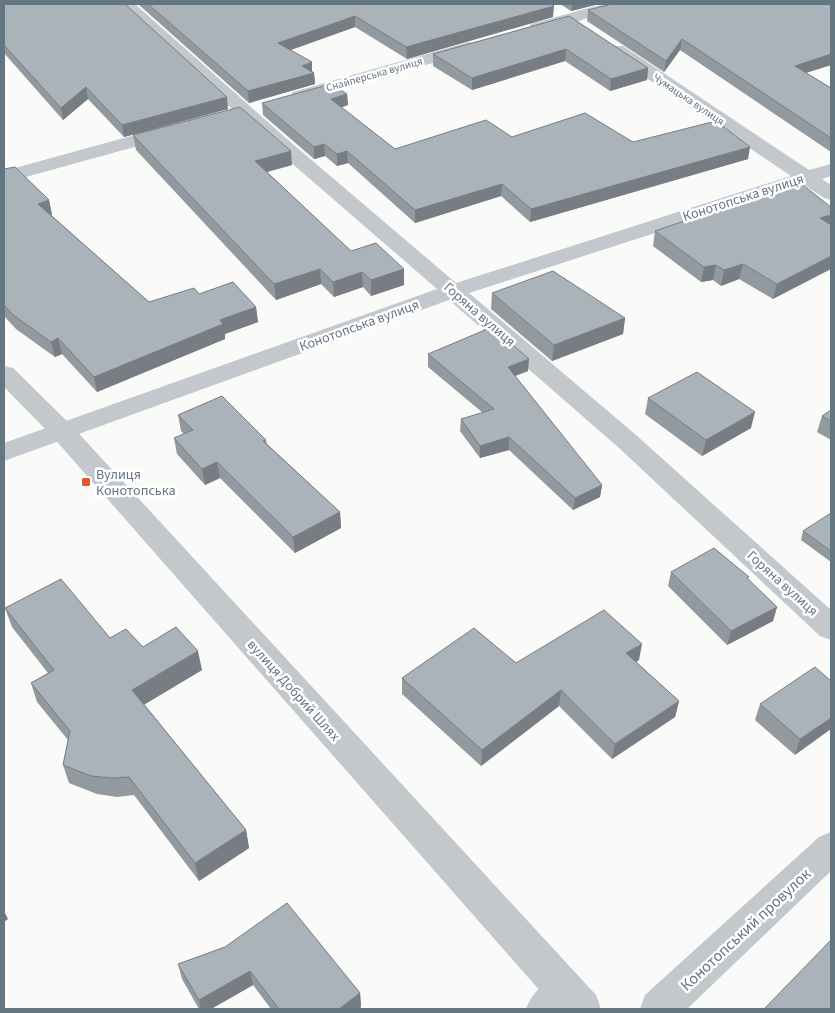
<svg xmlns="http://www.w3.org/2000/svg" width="835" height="1013" font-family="'Source Sans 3',sans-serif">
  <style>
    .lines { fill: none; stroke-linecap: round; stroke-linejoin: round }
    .minor { fill: #c3c8cc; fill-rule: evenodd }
    .tertiary { fill: #c3c8cc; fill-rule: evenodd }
    .wall { fill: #929a9f }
    .shaded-wall { fill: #777d82 }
    .building { fill: #aab3b9; stroke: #777d82 }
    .poi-dot { fill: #e4572e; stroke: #fff; stroke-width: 2 }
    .labels { text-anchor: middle; stroke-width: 5; stroke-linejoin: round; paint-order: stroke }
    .far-street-label { font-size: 11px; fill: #657683; stroke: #fff }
    .street-label { font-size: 14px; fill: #657683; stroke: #fff }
    .poi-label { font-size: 14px; fill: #657683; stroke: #fff; text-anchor: start }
    .near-street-label { font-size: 16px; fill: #657683; stroke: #fff }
  </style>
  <rect width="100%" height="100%" fill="#fafaf8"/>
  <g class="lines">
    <!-- minor -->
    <g class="minor">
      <polygon points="118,4 135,4 287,139 456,283 791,176 611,54 608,50 611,46 623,46 809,170 831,164 831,176 822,179 831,185 831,200 824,198 804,185 469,293 636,435 831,610 831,640 820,636 618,447 449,300 4,461 4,443 437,289 273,147"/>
      <path d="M606,4H636L634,7L589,17L577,22L537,33L531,32L529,28L531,24C556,18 580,9 606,4Z"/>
      <polygon points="469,42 475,43 477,47 475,51 299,101 293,100 290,96 293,92"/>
      <polygon points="171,125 178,127 180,131 178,135 4,183 4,171"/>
      <polygon points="831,832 831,871 687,1009 640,1009 645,995 819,837"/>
      <path d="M565,972L579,978L584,991L579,1004L573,1009H526C532,991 547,980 565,972Z"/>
    </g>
    <!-- tertiary -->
    <polygon class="tertiary" points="4,366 13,368 70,424 596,995 601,1009 556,1009 52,436 4,387"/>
  </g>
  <!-- wall -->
  <g class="wall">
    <polygon points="4,4 228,109 124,137 88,99 63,120 4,53"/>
    <polygon points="138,4 551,4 553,17 407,59 355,27 291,50 314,73 315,84 249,103"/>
    <polygon points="560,4 599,4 571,11"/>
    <polygon points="831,4 831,65 806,73 831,88 831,152 680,50 664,72 587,21 588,10"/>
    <polygon points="569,16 648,68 647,80 610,91 565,61 472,90 433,66 433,54"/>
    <polygon points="347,94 348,105 341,107 395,149 512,137 633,142 748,159 530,222 501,196 415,223 348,163 337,166 325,156 314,159 263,115 262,103"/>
    <polygon points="133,135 292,165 267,172 351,251 404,269 404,285 371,296 363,287 334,297 321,284 276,300 136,150"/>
    <polygon points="4,162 5,169 49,200 52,215 51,215 149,302 199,294 256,307 258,322 225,334 225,339 97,392 62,354 55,357 16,329 4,316"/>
    <polygon points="831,207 773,299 739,279 721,286 713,280 701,282 653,246 655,231"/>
    <polygon points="492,293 625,318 623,334 552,361 491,309"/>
    <polygon points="428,354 528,371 515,376 602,485 600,497 573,510 509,450 480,458 460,431 461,419 483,413 428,367"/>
    <polygon points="648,398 751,428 702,456 645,414"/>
    <polygon points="831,410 831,440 817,432 822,416"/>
    <polygon points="178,415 266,440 267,444 340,512 341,528 295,553 220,478 205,485 177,454 174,438 184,434 181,431"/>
    <polygon points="831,513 831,562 801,540 803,531"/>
    <polygon points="671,572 748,580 777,607 773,621 727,645 668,586"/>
    <polygon points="5,608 143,647 202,670 144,704 246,830 249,848 199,881 134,795 117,797 97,794 69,783 63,765 68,740 37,702 31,683 48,673 12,627"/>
    <polygon points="639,660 636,662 679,701 675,717 612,759 559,706 481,766 402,694 402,678 516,663"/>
    <polygon points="831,681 795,755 755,720 760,704"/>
    <polygon points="225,947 360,993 361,1007 359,1009 271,1009 253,985 211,1009 199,1009 182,979 178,964"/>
  </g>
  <!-- shaded-wall -->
  <g class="shaded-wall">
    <polygon points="572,4 599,4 571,11"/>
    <polygon points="554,6 553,17 407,59 406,47"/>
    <polygon points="355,16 355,27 279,54 278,43"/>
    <polygon points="682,39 680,50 664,72 666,61"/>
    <polygon points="566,49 565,61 472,90 472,78"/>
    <polygon points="831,54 831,65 792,77 795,66"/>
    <polygon points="312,62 312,73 314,73 315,84 249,103 248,91 302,66"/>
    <polygon points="648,68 647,80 610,91 611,79"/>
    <polygon points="86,87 88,99 63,120 61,108"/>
    <polygon points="347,94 348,105 331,111 331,99"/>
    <polygon points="227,97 228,109 124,137 122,125"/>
    <polygon points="324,144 325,156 314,159 314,147"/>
    <polygon points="750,147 748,159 530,222 531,209"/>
    <polygon points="291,151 292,165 256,175 255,161"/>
    <polygon points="347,151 348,163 337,166 337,154"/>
    <polygon points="502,184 501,196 415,223 415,210"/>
    <polygon points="49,200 52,215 42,218 38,204"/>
    <polygon points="831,215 831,229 820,218"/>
    <polygon points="831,256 831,269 773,299 777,284"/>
    <polygon points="743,264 739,279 721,286 724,270"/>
    <polygon points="716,265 713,280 701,282 704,267"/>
    <polygon points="320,269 321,284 276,300 274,284"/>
    <polygon points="404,269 404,285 371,296 371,280"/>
    <polygon points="362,272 363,287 334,297 333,282"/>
    <polygon points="256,307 258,322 225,334 225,339 97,392 94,377 220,320"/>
    <polygon points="625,318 623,334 552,361 554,345"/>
    <polygon points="58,338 62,354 55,357 51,342"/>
    <polygon points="529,359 528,371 507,379 508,367"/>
    <polygon points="755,412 751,428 702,456 706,440"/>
    <polygon points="509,437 509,450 480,458 480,446"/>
    <polygon points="217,462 220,478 205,485 202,469"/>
    <polygon points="602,485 600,497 573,510 575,498"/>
    <polygon points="340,512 341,528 295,553 293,537"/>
    <polygon points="777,607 773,621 727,645 731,631"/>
    <polygon points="642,644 639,660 624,669 626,653"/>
    <polygon points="198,651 202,670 137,709 132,690"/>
    <polygon points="561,690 559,706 481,766 482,750"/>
    <polygon points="679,701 675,717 612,759 615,744"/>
    <polygon points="831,718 831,729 795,755 800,739"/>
    <polygon points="246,830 249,848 199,881 195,863"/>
    <polygon points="4,911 8,919 4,922"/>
    <polygon points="250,971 253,985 211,1009 201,1009 199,1000"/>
    <polygon points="360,993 361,1007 359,1009 339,1009"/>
  </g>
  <!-- building -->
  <g class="building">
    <polygon points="4,4 125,4 227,97 122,125 86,87 61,108 4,45"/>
    <polygon points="148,4 551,4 554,6 406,47 355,16 278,43 312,62 302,66 314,73 248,91"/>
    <polygon points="612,4 831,4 831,54 795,66 831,88 831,138 682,39 666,61 588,10"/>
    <polygon points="569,16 648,68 611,79 566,49 472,78 433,54"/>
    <polygon points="331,84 347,94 331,99 395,149 486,120 512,137 585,113 633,142 716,121 750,147 531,209 502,184 415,210 347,151 337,154 324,144 314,147 262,103"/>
    <polygon points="240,107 291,151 255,161 351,251 376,243 404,269 371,280 362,272 333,282 320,269 274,284 133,135"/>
    <polygon points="15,167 49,200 38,204 149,302 194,288 199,294 233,282 256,307 220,320 223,324 94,377 58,338 51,342 12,314 4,305 4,169"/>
    <polygon points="799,182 831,207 831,215 820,218 831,225 831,256 777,284 743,264 724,270 716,265 704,267 655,231"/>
    <polygon points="553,271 625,318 554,345 492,293"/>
    <polygon points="492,327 529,359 508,367 602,485 575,498 509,437 480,446 461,419 494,409 428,354"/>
    <polygon points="697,372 755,412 706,440 648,398"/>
    <polygon points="222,396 266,440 263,441 340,512 293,537 217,462 202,469 174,438 193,430 178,415"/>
    <polygon points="831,410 831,421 822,416"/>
    <polygon points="831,513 831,551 803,531"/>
    <polygon points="714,548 749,577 747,578 777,607 731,631 671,572"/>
    <polygon points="61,579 110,638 126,629 143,647 176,627 198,651 132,690 246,830 195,863 129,777 111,778 91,776 63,765 70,731 31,683 54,670 5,608"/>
    <polygon points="604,610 642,644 626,653 679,701 615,744 561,690 482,750 402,678 474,628 516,663"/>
    <polygon points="815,667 831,681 831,718 800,739 760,704"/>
    <polygon points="287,903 360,993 339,1009 279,1009 250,971 199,1000 178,964 225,947"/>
    <polygon points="831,940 831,1009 764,1009"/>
  </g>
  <!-- markers -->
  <rect class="poi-dot" x="81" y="477" width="10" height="10" rx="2.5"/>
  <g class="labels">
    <!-- far-street labels -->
    <g class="far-street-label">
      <text transform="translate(374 74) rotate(-16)" y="4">Снайперська вулиця</text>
      <text transform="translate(689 99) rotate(34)" y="4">Чумацька вулиця</text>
    </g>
    <!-- street labels -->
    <g class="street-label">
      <text transform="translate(743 197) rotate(-18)" y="5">Конотопська вулиця</text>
      <text transform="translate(480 314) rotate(41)" y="5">Горяна вулиця</text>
      <text transform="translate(359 325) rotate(-20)" y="5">Конотопська вулиця</text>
      <text transform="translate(783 583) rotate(42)" y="5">Горяна вулиця</text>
      <text transform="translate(294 690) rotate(48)" y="5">вулиця Добрий Шлях</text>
    </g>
    <!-- poi labels -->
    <g class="poi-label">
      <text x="96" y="479">Вулиця<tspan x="96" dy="16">Конотопська</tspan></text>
    </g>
    <!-- near-street labels -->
    <g class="near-street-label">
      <text transform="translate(745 929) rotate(-43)" y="6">Конотопський провулок</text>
    </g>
  </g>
  <!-- border -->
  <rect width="835" height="1013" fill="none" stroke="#657683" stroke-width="10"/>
</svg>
